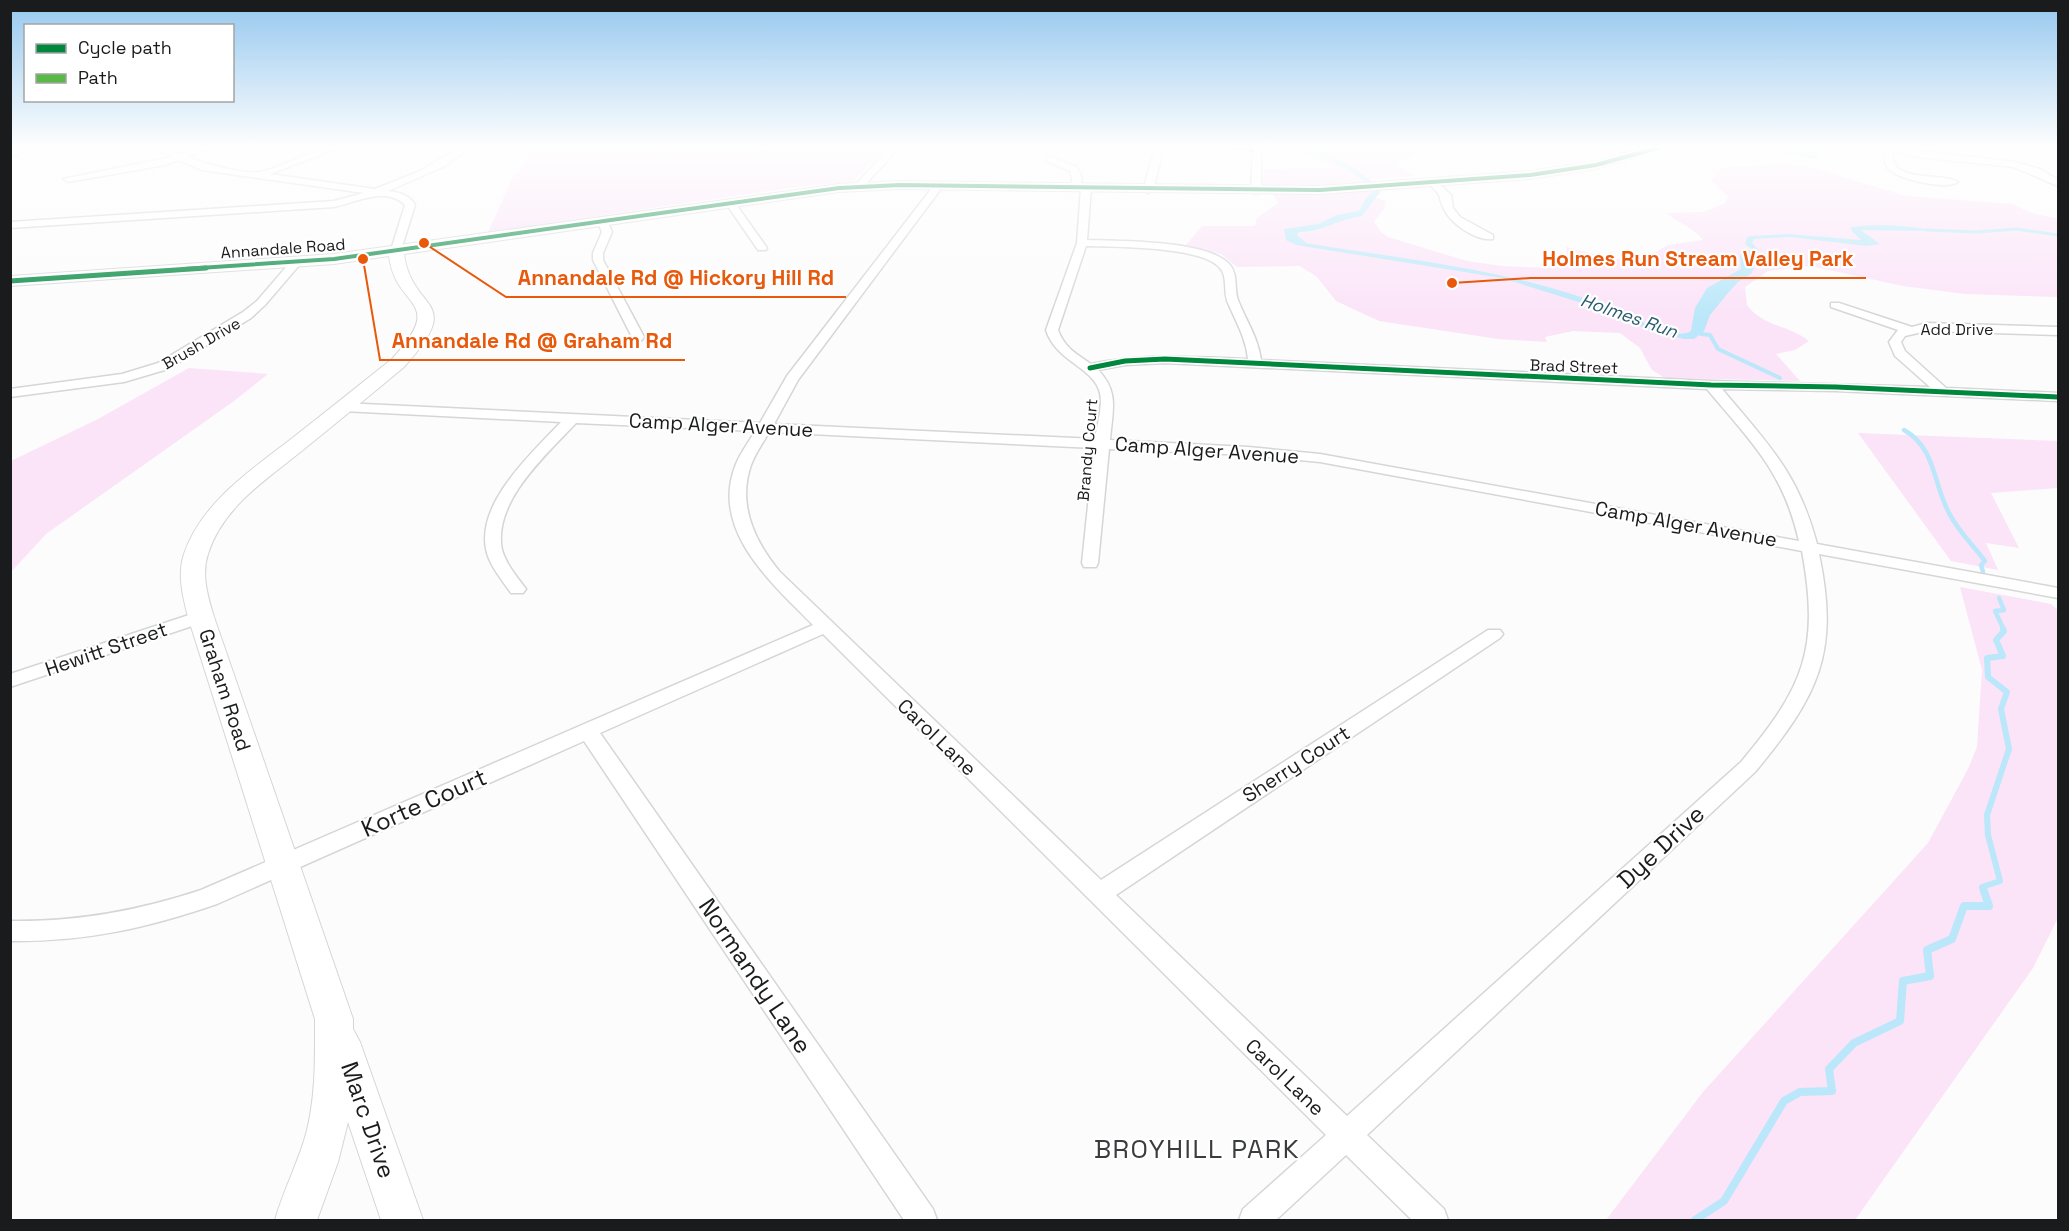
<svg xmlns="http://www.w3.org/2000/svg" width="2069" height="1231" font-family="'Space Grotesk',sans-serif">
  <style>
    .green { fill: #fbe3f8 }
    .water { fill: #bae7f9 }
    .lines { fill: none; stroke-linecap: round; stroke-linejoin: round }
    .stream-far4 { stroke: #bae7f9; stroke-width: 3 }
    .stream-far3 { stroke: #bae7f9; stroke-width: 4 }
    .stream-far2 { stroke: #bae7f9; stroke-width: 4.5 }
    .stream-far1 { stroke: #bae7f9; stroke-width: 6 }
    .stream { stroke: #bae7f9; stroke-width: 8 }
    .street-casing { stroke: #d5d6d7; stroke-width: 3 }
    .secondary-casing { stroke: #d5d6d7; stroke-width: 2 }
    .street { fill: #fff; fill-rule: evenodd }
    .secondary { fill: #fff; fill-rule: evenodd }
    .quiet { stroke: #58b947; stroke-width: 3; stroke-dasharray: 7 3; stroke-linecap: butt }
    .cycleway-far1-casing { stroke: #fff; stroke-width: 6 }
    .cycleway-casing { stroke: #fff; stroke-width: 8 }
    .cycleway-far1 { stroke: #00873e; stroke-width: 4 }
    .cycleway { stroke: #00873e; stroke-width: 5 }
    .labels { text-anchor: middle; stroke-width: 4.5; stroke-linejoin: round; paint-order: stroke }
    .far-street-label { font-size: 16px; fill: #1a1b1c; stroke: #fff }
    .far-water-label { font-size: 18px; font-style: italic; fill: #295c6e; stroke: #fff }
    .street-label { font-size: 20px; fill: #1a1b1c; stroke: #fff }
    .near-street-label { font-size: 24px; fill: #1a1b1c; stroke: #fff }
    .near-neighbourhood-label { font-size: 26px; letter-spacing: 1.5px; fill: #3b3c3e; stroke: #fff }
    .leader { fill: none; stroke: #e8590c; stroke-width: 2 }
    .callout-dot { fill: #e8590c; stroke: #fff; stroke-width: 2 }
    .callout-label { font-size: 21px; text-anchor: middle; font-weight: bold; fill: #e8590c; stroke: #fff; stroke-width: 4.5; stroke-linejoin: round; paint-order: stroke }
  </style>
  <rect width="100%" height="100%" fill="#fcfcfd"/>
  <!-- green -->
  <g class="green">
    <polygon points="534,146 888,146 853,182 797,187 488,232 514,175 520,172"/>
    <polygon points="1170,146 1440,146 1421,150 1396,165 1414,176 1367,179 1367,183 1262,187 1265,169 1338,168 1296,150 1170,149"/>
    <path d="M1778,164L1806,166L1906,196L2013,204L2029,212L2058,219V297L1965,294L1903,286L1810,266L1768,271L1745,287L1747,305C1763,327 1787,324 1809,341L1795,350L1776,354L1800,381L1665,378L1652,370L1640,348L1620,333L1573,331L1545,337L1547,342L1498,339L1379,321L1336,301L1317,277L1300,266L1237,267L1221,254L1185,246L1202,226H1255L1257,218L1278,203L1273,194L1376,191L1372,197L1386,201L1384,209L1374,222L1381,232L1388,237L1467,261L1502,266L1547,268L1568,263L1566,247L1612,259H1643L1668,245L1703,240C1694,228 1678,223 1666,213L1704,212L1725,203L1728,196L1711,180L1723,168Z"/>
    <polygon points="189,368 268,374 234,401 46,534 11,572 11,461 98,419"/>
    <polygon points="1858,433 2058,441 2058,488 1991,493 2019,548 1986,543 1998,570 1951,561"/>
    <polygon points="1960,587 2051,604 2058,610 2058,918 2033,968 1855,1220 1606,1220 1703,1092 1928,843 1968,769 1977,747 1982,670"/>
  </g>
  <!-- water -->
  <g class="water">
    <path d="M1288,146C1321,146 1359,166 1381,191L1362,216C1336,220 1325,231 1299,232L1297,235L1306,243C1413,261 1522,270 1623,313C1639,320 1676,341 1691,331L1695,308L1707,288L1741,269L1740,255L1752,249L1745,244L1747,237L1750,236L1788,234L1861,240L1851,230V227C1878,224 1909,225 1935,231L1861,230L1880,244L1867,246L1790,237L1754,239L1752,243L1759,250L1749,257L1754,268L1751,274L1738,282L1728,293L1710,315L1704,331L1694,339H1684L1653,331L1598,308L1502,278L1296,245L1286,240L1284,229L1318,224L1337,215L1359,211L1367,197L1373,191C1353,166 1318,154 1288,146Z"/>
    <polygon points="1778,146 1819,146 1818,158 1813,159 1773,150"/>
  </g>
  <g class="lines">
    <!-- stream-far4 -->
    <g class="stream-far4">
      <polyline points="670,156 678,146"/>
      <polyline points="1926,230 1977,232 2016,229 2058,235"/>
    </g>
    <!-- stream-far3 -->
    <polyline class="stream-far3" points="1701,334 1710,335 1718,349 1780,378"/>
    <!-- stream-far2 -->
    <g class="stream-far2">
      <path d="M1904,430C1936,448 1933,484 1949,513C1958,531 1973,545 1985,561L1981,565L1983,572"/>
      <polyline points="1999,598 2004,610 1995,611 2004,630"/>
    </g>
    <!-- stream-far1 -->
    <polyline class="stream-far1" points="1984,893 1982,887 2000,881 1988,835 1987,815 2009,749 2001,709 2007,692 1988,677 1987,658 2003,656 1996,640 2004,631 2003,629"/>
    <!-- stream -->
    <polyline class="stream" points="1695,1220 1724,1201 1784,1101 1800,1092 1832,1091 1829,1069 1854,1043 1900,1021 1903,981 1930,976 1927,950 1952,939 1964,906 1989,906 1984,891"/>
    <!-- street casing -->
    <g class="street-casing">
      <g id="street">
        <polygon points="26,146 39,146 10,157 10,152"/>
        <path d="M152,146H164L180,154L202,146H216L188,157C201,163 247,175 260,172C288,166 314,146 344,146L270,174L375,189L420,171L462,146L471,147L445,166L388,191C399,192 410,195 415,205L401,250L396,253L391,250L405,205C387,186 356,202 334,207L10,228V222L334,201L364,193L202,170L179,160L165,165L68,182L63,179L172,157Z"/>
        <polygon points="892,146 901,146 862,188 856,188 856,184"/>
        <polygon points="1156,146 1164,146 1153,190 1148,193 1143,190"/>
        <polygon points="1596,146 1608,146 1628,158 1621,160"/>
        <path d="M1877,146L2015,162L2040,169L2058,180V186L2014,167L1926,158L1893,152C1888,184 1943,172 1958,182C1946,190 1898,180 1888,168C1883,162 1884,157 1885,150Z"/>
        <polygon points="2033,146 2042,146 2042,147 2038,150"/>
        <polygon points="1257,148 1261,151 1261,191 1256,194 1251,191 1253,151"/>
        <polygon points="1046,157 1052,157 1077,167 1082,178 1079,190 1071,188 1072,178 1070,171 1046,161"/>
        <path d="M1430,181H1436L1451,195L1453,208L1460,217L1493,235V239C1476,241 1451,224 1444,209C1437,195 1444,198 1430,185Z"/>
        <path d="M938,183L943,186L798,380L774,424L1095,439C1097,426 1103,406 1100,393C1094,367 1056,362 1046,330L1077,243L1081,188L1086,185L1091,188L1087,240C1119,241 1209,240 1230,265C1238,274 1234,289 1238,300C1246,321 1258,337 1261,360L1711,381L1930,387L1895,356L1889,342L1898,330L1831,307V303H1839L1912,327L1927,323L2058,327V335L1927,331L1905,336L1901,342L1905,351L1946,388L2058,393V401L1836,391L1722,389C1767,443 1798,472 1817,544L2058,588V598L1819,554C1840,654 1818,696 1755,772L1367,1135L1444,1209L1448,1220H1412L1346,1155L1276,1220H1239L1243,1209L1326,1135L823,634L600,733L933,1209L937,1220H904L584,741L217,904C147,928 85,942 10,941V921C77,922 138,911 201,890L813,625C772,583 709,530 736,464C741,452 749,442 755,431L576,423C547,454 492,502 502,550C506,564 517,577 526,589L523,593H511C502,580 489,565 486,549C477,502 532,453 561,422L343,411L336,407L343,403L760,423L787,376L935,184ZM1086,246C1114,247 1202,246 1220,268C1228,277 1223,293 1228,303C1236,322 1246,338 1248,359C1194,357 1144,353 1091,364C1076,354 1064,347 1058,330ZM1165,363L1707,389C1751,442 1783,471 1799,541L1320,454L1248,447L1110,440C1112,412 1120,392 1098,370L1125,365ZM769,432L1094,448L1082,563L1084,567H1096L1098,563L1109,449L1248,455L1320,462L1802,551C1820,649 1804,687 1741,762L1347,1116L1116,895L1500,638L1503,634L1500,630H1488L1101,880L780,572C755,542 737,505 751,465C755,454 763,443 769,432Z"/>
        <polygon points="727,200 733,200 767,248 766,250 758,250 725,202"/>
        <polygon points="598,218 606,218 612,232 603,253 603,260 644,337 642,340 638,341 632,337 593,260 593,253 602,232 597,220"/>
        <polygon points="297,258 301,259 301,263 265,305 251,318 168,369 124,382 10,397 10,389 122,374 158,363 243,312 257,301 293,259"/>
        <polygon points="201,611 207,613 210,617 207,621 10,687 10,674"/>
      </g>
    </g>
    <!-- secondary casing -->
    <g class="secondary-casing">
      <path id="secondary" d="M1650,146H1671L1596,169L1530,179L1320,194L900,189L839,192L404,254C412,314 467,297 404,367C373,393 341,419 309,445C272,476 223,505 208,554C201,575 208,597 214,617L353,1019V1029L360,1042L423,1220H381L348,1122L338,1162L317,1220H275C283,1191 298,1163 306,1134C316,1096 315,1058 315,1019L188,617C183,597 177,575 184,554C202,501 253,469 295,436C327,411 359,385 392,359C448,298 395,310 389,256L334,264L10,286V276L334,254L839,184L900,181L1320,186L1530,171L1595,161Z"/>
    </g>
    <!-- street -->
    <use href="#street" class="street"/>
    <!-- secondary -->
    <use href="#secondary" class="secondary"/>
    <!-- quiet -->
    <polyline class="quiet" points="1217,146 1257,151"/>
    <!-- cycleway-far1 casing -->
    <g class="cycleway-far1-casing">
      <polyline id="cycleway-far1" points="184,269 334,259 839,188 900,185 1320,190 1530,175 1596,165 1665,146"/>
    </g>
    <!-- cycleway casing -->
    <g class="cycleway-casing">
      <g id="cycleway">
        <polyline points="10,281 206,268"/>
        <polyline points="1090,368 1125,361 1165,359 1711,385 1836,387 2058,397"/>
      </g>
    </g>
    <!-- cycleway-far1 -->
    <use href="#cycleway-far1" class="cycleway-far1"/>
    <!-- cycleway -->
    <use href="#cycleway" class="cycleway"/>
  </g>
  <!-- sky -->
  <linearGradient id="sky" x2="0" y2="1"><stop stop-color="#95c8ef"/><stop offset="0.46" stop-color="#fefefe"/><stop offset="1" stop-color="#fefefe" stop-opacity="0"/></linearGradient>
  <rect width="2069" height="319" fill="url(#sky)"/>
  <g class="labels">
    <!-- far-street labels -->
    <g class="far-street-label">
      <text transform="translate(283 248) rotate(-4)" y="6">Annandale Road</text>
      <text x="1957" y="335">Add Drive</text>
      <text transform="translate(201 343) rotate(-30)" y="6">Brush Drive</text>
      <text transform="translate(1574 366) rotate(2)" y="6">Brad Street</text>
      <text transform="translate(1087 450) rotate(-85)" y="6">Brandy Court</text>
    </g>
    <!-- far-water labels -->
    <g class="far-water-label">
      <text transform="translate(1629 316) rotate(19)" y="6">Holmes Run</text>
    </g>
    <!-- street labels -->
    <g class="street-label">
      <text transform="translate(721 425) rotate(3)" y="7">Camp Alger Avenue</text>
      <text transform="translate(1207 450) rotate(4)" y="7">Camp Alger Avenue</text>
      <text transform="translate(1686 524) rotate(10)" y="7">Camp Alger Avenue</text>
      <text transform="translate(106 649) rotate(-19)" y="7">Hewitt Street</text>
      <text transform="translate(225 690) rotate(72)" y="7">Graham Road</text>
      <text transform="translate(937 737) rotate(44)" y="7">Carol Lane</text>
      <text transform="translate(1296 764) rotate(-33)" y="7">Sherry Court</text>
      <text transform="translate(1285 1077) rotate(44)" y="7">Carol Lane</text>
    </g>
    <!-- near-street labels -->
    <g class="near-street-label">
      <text transform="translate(424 803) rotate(-24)" y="8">Korte Court</text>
      <text transform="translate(1661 847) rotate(-43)" y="8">Dye Drive</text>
      <text transform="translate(755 976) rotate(56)" y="8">Normandy Lane</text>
      <text transform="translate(368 1120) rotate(71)" y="8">Marc Drive</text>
    </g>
    <!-- near-neighbourhood labels -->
    <g class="near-neighbourhood-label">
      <text x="1197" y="1158">BROYHILL PARK</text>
    </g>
  </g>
  <!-- callouts -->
  <path class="leader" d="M1452 283L1530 278H1866M424 243L506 297H846M363 259L380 360H685"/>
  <g class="callout-dot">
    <circle cx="1452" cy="283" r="6"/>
    <circle cx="424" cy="243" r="6"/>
    <circle cx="363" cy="259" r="6"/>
  </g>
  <g class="callout-label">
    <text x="1698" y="266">Holmes Run Stream Valley Park</text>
    <text x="676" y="285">Annandale Rd @ Hickory Hill Rd</text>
    <text x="532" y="348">Annandale Rd @ Graham Rd</text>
  </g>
  <!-- border -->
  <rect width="2069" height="1231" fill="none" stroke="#1a1b1c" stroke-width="24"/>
  <!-- legend -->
  <rect x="24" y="24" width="210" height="78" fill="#ffffff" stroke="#a3a4a4" stroke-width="1.5"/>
  <rect x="36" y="44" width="30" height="9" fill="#00873e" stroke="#a3a4a4" stroke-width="1.5"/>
  <text x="78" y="54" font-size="18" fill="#1a1b1c">Cycle path</text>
  <rect x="36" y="74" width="30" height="9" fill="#58b947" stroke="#a3a4a4" stroke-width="1.5"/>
  <text x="78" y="84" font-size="18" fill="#1a1b1c">Path</text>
</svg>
